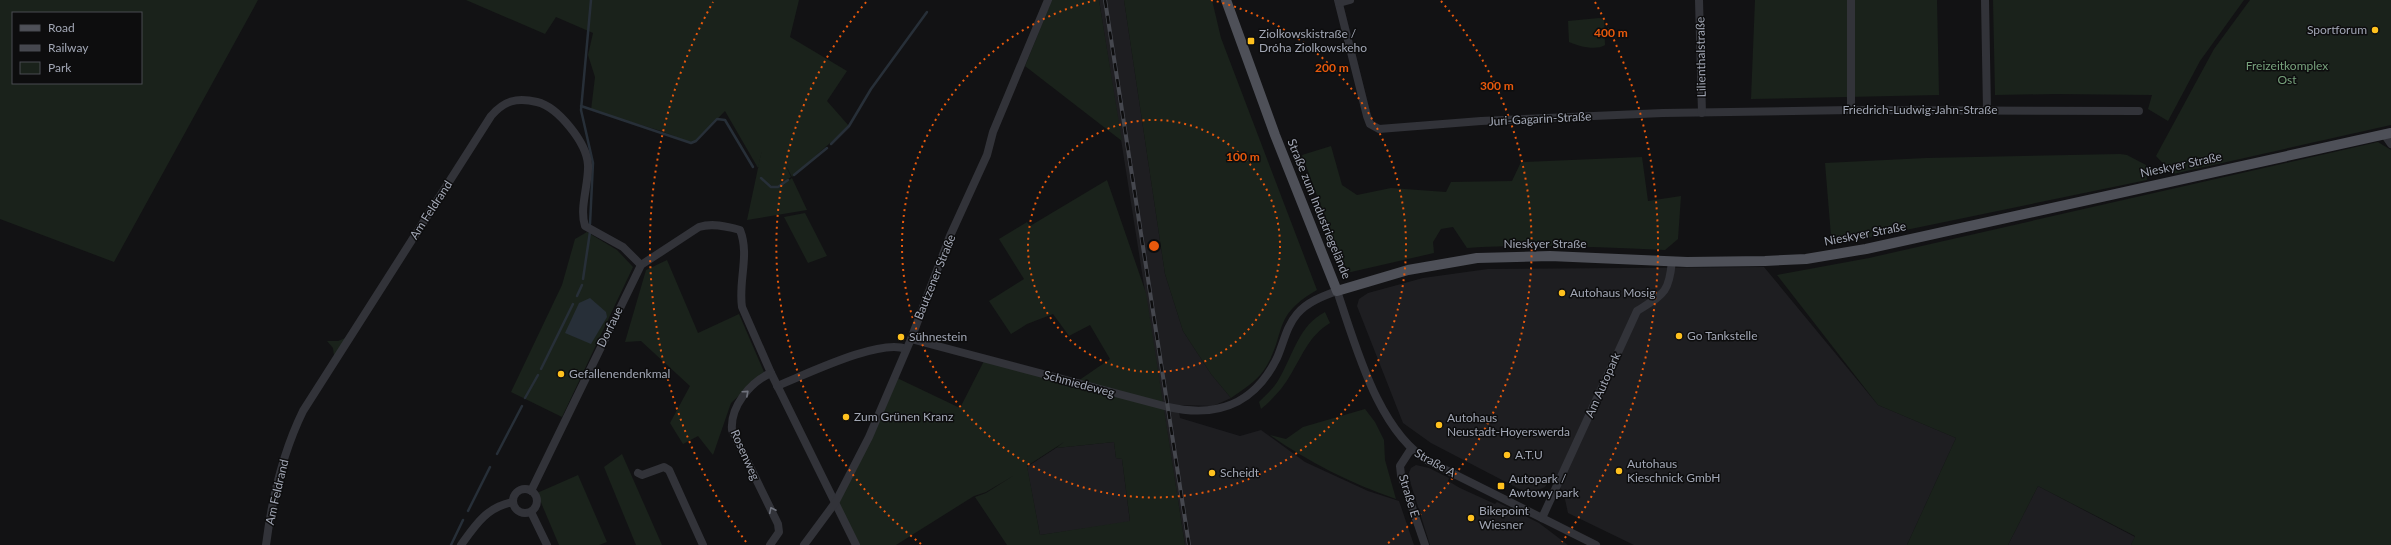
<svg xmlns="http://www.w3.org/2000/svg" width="2391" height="545" font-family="Lato,sans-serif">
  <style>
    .built { fill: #1e1e21 }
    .green { fill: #1a221b; fill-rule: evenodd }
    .water { fill: #272f38 }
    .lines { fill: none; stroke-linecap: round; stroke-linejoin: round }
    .stream { stroke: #272f38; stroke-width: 2.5 }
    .minor { stroke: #323339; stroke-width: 8 }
    .major { stroke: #4e5058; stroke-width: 10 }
    .rail-casing { stroke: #45474e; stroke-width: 4 }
    .rail { stroke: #0d0d0e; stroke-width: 2.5; stroke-dasharray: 8; stroke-linecap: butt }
    .oneway { stroke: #70737d }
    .ring { fill: none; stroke: #e8590c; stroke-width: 2; stroke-dasharray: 2 4 }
    .poi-dot { fill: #ffc11e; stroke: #0d0d0e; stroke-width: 1.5 }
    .labels { text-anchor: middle; stroke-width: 3; stroke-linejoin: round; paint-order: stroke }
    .poi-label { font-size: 12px; fill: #a2a7b5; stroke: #0d0d0e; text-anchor: start }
    .street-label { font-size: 12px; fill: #a2a7b5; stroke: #0d0d0e }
    .park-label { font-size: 12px; fill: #77a27c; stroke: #0d0d0e }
    .centre { fill: #e8590c; stroke: #0d0d0e; stroke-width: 2 }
    .ring-label { font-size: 12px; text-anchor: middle; font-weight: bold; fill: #e8590c; stroke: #0d0d0e; stroke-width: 3; stroke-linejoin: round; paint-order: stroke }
  </style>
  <rect width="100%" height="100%" fill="#121214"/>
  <!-- built -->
  <g class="built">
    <polygon points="1099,0 1124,0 1165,274 1183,331 1211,374 1231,398 1213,406 1178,405 1180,418 1240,436 1261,430 1305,462 1368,491 1399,501 1414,545 1185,545"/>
    <polygon points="1764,267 1878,405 1956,438 1907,545 1634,545 1568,513 1563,490 1548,482 1545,487 1529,494 1431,443 1403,423 1357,306 1359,299 1368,293 1423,278 1488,269"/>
    <polygon points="1114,442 1116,458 1122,459 1130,522 1040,535 1027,467 1056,448"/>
    <polygon points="1416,465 1429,468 1449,478 1448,481 1460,488 1495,504 1497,502 1539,523 1568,545 1430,545 1408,475 1411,468"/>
    <polygon points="2038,486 2135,537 2131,545 2008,545"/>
  </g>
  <!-- green -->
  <g class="green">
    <path d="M0,0H258L114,262L0,219ZM13,13H141V83H13Z"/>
    <polygon points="466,0 799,0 790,37 847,71 827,101 849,126 792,177 785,164 791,177 778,186 772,186 761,178 771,187 779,187 792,178 807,210 747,220 764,140 758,168 725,111 696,141 691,143 661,131 591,110 595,77 588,55 593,33 556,17 545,34"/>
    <polygon points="1052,0 1099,0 1122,141 1025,66"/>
    <path d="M1124,0H1212L1221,38L1317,290C1270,317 1288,333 1264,370C1256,382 1242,390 1231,398L1211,374L1183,331L1165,274Z"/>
    <polygon points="1755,0 1937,0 1939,95 1751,99"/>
    <polygon points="1993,0 2244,0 2200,61 2168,121 2148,109 2152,95 2055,94 1995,95"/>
    <polygon points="2250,0 2391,0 2391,125 2173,174 2156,156 2214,49"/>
    <path d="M1599,18L1604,19L1605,45C1596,51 1578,46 1569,42L1568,21Z"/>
    <polygon points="2378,142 2391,150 2391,545 2131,545 2135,536 2038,486 2008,545 1907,545 1956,438 1878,405 1777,275 1869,258"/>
    <path d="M1331,146L1342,185L1357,195L1391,188L1446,192L1451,182L1512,181L1521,162L1642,157L1648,201L1681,196L1678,239L1665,250C1598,247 1533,243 1467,248L1453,227L1441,229L1433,242L1434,253L1351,272L1345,271L1336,257L1334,241L1302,155Z"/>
    <polygon points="2120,154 2127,155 2146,165 2147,180 1838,244 1831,236 1825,163 1926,158"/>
    <path d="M1107,180L1146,293L1185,545H1007L975,497L986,493L1013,476L986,492L974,496L896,545H856L836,503L895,377L960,408L985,359L1075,383L1110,359L1090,325L1069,336L1053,314L1027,324L1011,334L989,301L1024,279L999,239L1027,222L1030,226ZM1064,442L1056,448L1114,442L1116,458L1122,459L1130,521L1040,535L1027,466Z"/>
    <polygon points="805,213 827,256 808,263 784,217"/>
    <polygon points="587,232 617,250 633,267 562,417 511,392 562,285 575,239"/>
    <polygon points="667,260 698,333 739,314 764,372 731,403 713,455 698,436 683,444 670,423 690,386 641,341 625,342 646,270"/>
    <path d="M1325,312L1330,323C1309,336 1303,354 1291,374C1283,388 1273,399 1261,409L1259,402C1266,395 1274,388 1279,379C1293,355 1299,325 1325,312Z"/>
    <polygon points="348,337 334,356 333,348 327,341 338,341"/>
    <path d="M1365,409L1375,422L1384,440L1385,460L1396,499C1350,483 1310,463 1270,435L1286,439L1303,427Z"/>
    <polygon points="622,454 662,545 636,545 604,467"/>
    <polygon points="578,475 607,542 599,545 559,545 537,493"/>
  </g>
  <!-- water -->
  <polygon class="water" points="590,298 606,312 607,317 591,344 565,333 579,303"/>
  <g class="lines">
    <!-- stream -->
    <g class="stream">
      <polyline points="581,106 691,143 696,141 717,119 725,120 753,167"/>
      <polyline points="831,144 849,126 871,89 927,12"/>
      <polyline points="794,175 827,148"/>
      <polyline points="761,178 771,187 778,187 788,180"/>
      <polyline points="590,224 593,163 581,110 591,0"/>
      <polyline points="583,279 590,232"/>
      <polyline points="577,296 582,285"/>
      <polyline points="541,369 573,304"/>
      <polyline points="525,398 538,375"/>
      <polyline points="497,454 522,406"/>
      <polyline points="468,511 490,467"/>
      <polyline points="451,545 463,520"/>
    </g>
    <!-- minor -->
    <g class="minor">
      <polyline points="1338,0 1367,116 1370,124 1379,129 1481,121 1663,113 1851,110 2139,111"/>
      <polyline points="1699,0 1702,113"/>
      <polyline points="1985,0 1987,110"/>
      <polyline points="1339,3 1350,0"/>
      <polyline points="1851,110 1851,0"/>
      <polyline points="2384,134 2391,144"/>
      <path d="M911,339L1168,407C1217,418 1254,405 1277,358C1284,342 1286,327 1297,314C1307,302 1323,296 1337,291C1356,346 1378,432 1430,462L1596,545"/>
      <path d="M777,386C805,375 880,338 906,349"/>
      <polyline points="1411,449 1400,466 1401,475 1425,545"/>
      <polyline points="638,473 642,475 664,467 669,470 703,545"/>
      <circle cx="525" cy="501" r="12"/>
      <path d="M531,491L641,265L699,227C712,223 726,226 740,230C750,255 738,281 742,307L771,373L856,545"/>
      <polyline points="531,512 547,545"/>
      <path d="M1542,518L1637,311C1664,294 1669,293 1672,261"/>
      <path d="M266,545C272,498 282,454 303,411L491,116C504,101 516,97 537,102C558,107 587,143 588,165C589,184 579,208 585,226L623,247L641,265"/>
      <path d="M461,545C476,524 487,507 513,502"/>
      <path d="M770,545L779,532L778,524L732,430C730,407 750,382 771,373"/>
      <polyline points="804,545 835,503 869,437 911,339 950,236 987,155 993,132 1048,0"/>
    </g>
    <!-- major -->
    <polyline class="major" points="1226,0 1275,135 1337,291 1408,270 1477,258 1550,256 1687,262 1765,261 1806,259 1866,249 2391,133"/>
    <!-- rail casing -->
    <g class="rail-casing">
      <polyline id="rail" points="1105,0 1189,545"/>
    </g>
    <!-- rail -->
    <use href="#rail" class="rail"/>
  </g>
  <!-- one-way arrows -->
  <defs><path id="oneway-chevron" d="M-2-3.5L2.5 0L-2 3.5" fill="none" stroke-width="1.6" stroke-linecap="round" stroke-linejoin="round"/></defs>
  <g class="oneway">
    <use href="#oneway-chevron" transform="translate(746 393) rotate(-42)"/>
    <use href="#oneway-chevron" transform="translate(772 510) rotate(-116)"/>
  </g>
  <!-- distance rings -->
  <g class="ring">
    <circle cx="1154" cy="246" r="126"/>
    <path d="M1211 0A252 252 0 1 1 1097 0"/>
    <path d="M921 544A378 378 0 0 1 867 1M1441 1A378 378 0 0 1 1387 544"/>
    <path d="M746 542A504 504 0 0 1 713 2M1595 2A504 504 0 0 1 1562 542"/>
  </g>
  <!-- markers -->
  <g class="poi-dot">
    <circle cx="2375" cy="30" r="4"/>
    <rect x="1247" y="37" width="8" height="8" rx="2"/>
    <circle cx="1562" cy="293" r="4"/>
    <circle cx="1679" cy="336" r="4"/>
    <circle cx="901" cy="337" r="4"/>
    <circle cx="561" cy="374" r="4"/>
    <circle cx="846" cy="417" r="4"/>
    <circle cx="1439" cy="425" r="4"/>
    <circle cx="1507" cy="455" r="4"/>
    <circle cx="1619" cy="471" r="4"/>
    <circle cx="1212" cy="473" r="4"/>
    <rect x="1497" y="482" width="8" height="8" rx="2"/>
    <circle cx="1471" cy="518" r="4"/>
  </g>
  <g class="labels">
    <!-- poi labels -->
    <g class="poi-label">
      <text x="2367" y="34" text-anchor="end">Sportforum</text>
      <text x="1259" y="38">Ziolkowskistraße /<tspan x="1259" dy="14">Dróha Ziolkowskeho</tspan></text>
      <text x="1570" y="297">Autohaus Mosig</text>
      <text x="1687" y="340">Go Tankstelle</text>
      <text x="909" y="341">Sühnestein</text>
      <text x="569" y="378">Gefallenendenkmal</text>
      <text x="854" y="421">Zum Grünen Kranz</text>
      <text x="1447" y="422">Autohaus<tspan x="1447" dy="14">Neustadt-Hoyerswerda</tspan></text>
      <text x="1515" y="459">A.T.U</text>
      <text x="1627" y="468">Autohaus<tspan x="1627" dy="14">Kieschnick GmbH</tspan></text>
      <text x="1220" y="477">Scheidt</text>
      <text x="1509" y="483">Autopark /<tspan x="1509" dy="14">Awtowy park</tspan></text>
      <text x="1479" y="515">Bikepoint<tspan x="1479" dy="14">Wiesner</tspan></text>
    </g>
    <!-- street labels -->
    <g class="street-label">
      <text transform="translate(1701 57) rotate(-91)" y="4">Lilienthalstraße</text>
      <text x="1920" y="114">Friedrich-Ludwig-Jahn-Straße</text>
      <text transform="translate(1540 119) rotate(-3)" y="4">Juri-Gagarin-Straße</text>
      <text transform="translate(2181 165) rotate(-12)" y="4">Nieskyer Straße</text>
      <text transform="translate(1319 209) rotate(68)" y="4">Straße zum Industriegelände</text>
      <text transform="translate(431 210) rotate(-57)" y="4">Am Feldrand</text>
      <text transform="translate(1865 234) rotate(-11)" y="4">Nieskyer Straße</text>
      <text x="1545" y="248">Nieskyer Straße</text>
      <text transform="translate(935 277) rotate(-68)" y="4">Bautzener Straße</text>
      <text transform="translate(610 327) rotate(-64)" y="4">Dorfaue</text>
      <text transform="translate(1079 384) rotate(15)" y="4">Schmiedeweg</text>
      <text transform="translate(1603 385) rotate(-66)" y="4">Am Autopark</text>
      <text transform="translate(745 455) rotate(66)" y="4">Rosenweg</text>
      <text transform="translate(1435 463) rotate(29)" y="4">Straße A</text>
      <text transform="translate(277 492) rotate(-77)" y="4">Am Feldrand</text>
      <text transform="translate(1409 496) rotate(73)" y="4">Straße E</text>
    </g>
    <!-- park labels -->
    <g class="park-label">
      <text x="2287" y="70">Freizeitkomplex<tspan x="2287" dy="14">Ost</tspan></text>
    </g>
  </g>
  <circle cx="1154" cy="246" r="6" class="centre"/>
  <g class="ring-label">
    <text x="1611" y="37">400 m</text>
    <text x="1332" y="72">200 m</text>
    <text x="1497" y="90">300 m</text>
    <text x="1243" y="161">100 m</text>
  </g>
  <!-- legend -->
  <rect x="12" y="12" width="130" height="72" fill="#0d0d0e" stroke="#494b51"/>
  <rect x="20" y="25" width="20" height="6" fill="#4e5058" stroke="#494b51"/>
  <text x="48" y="32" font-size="12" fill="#a2a7b5">Road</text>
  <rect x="20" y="45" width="20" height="6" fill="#45474e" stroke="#494b51"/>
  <text x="48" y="52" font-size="12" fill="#a2a7b5">Railway</text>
  <rect x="20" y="62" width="20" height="12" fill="#1a221b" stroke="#494b51"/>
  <text x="48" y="72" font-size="12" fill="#a2a7b5">Park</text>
</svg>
